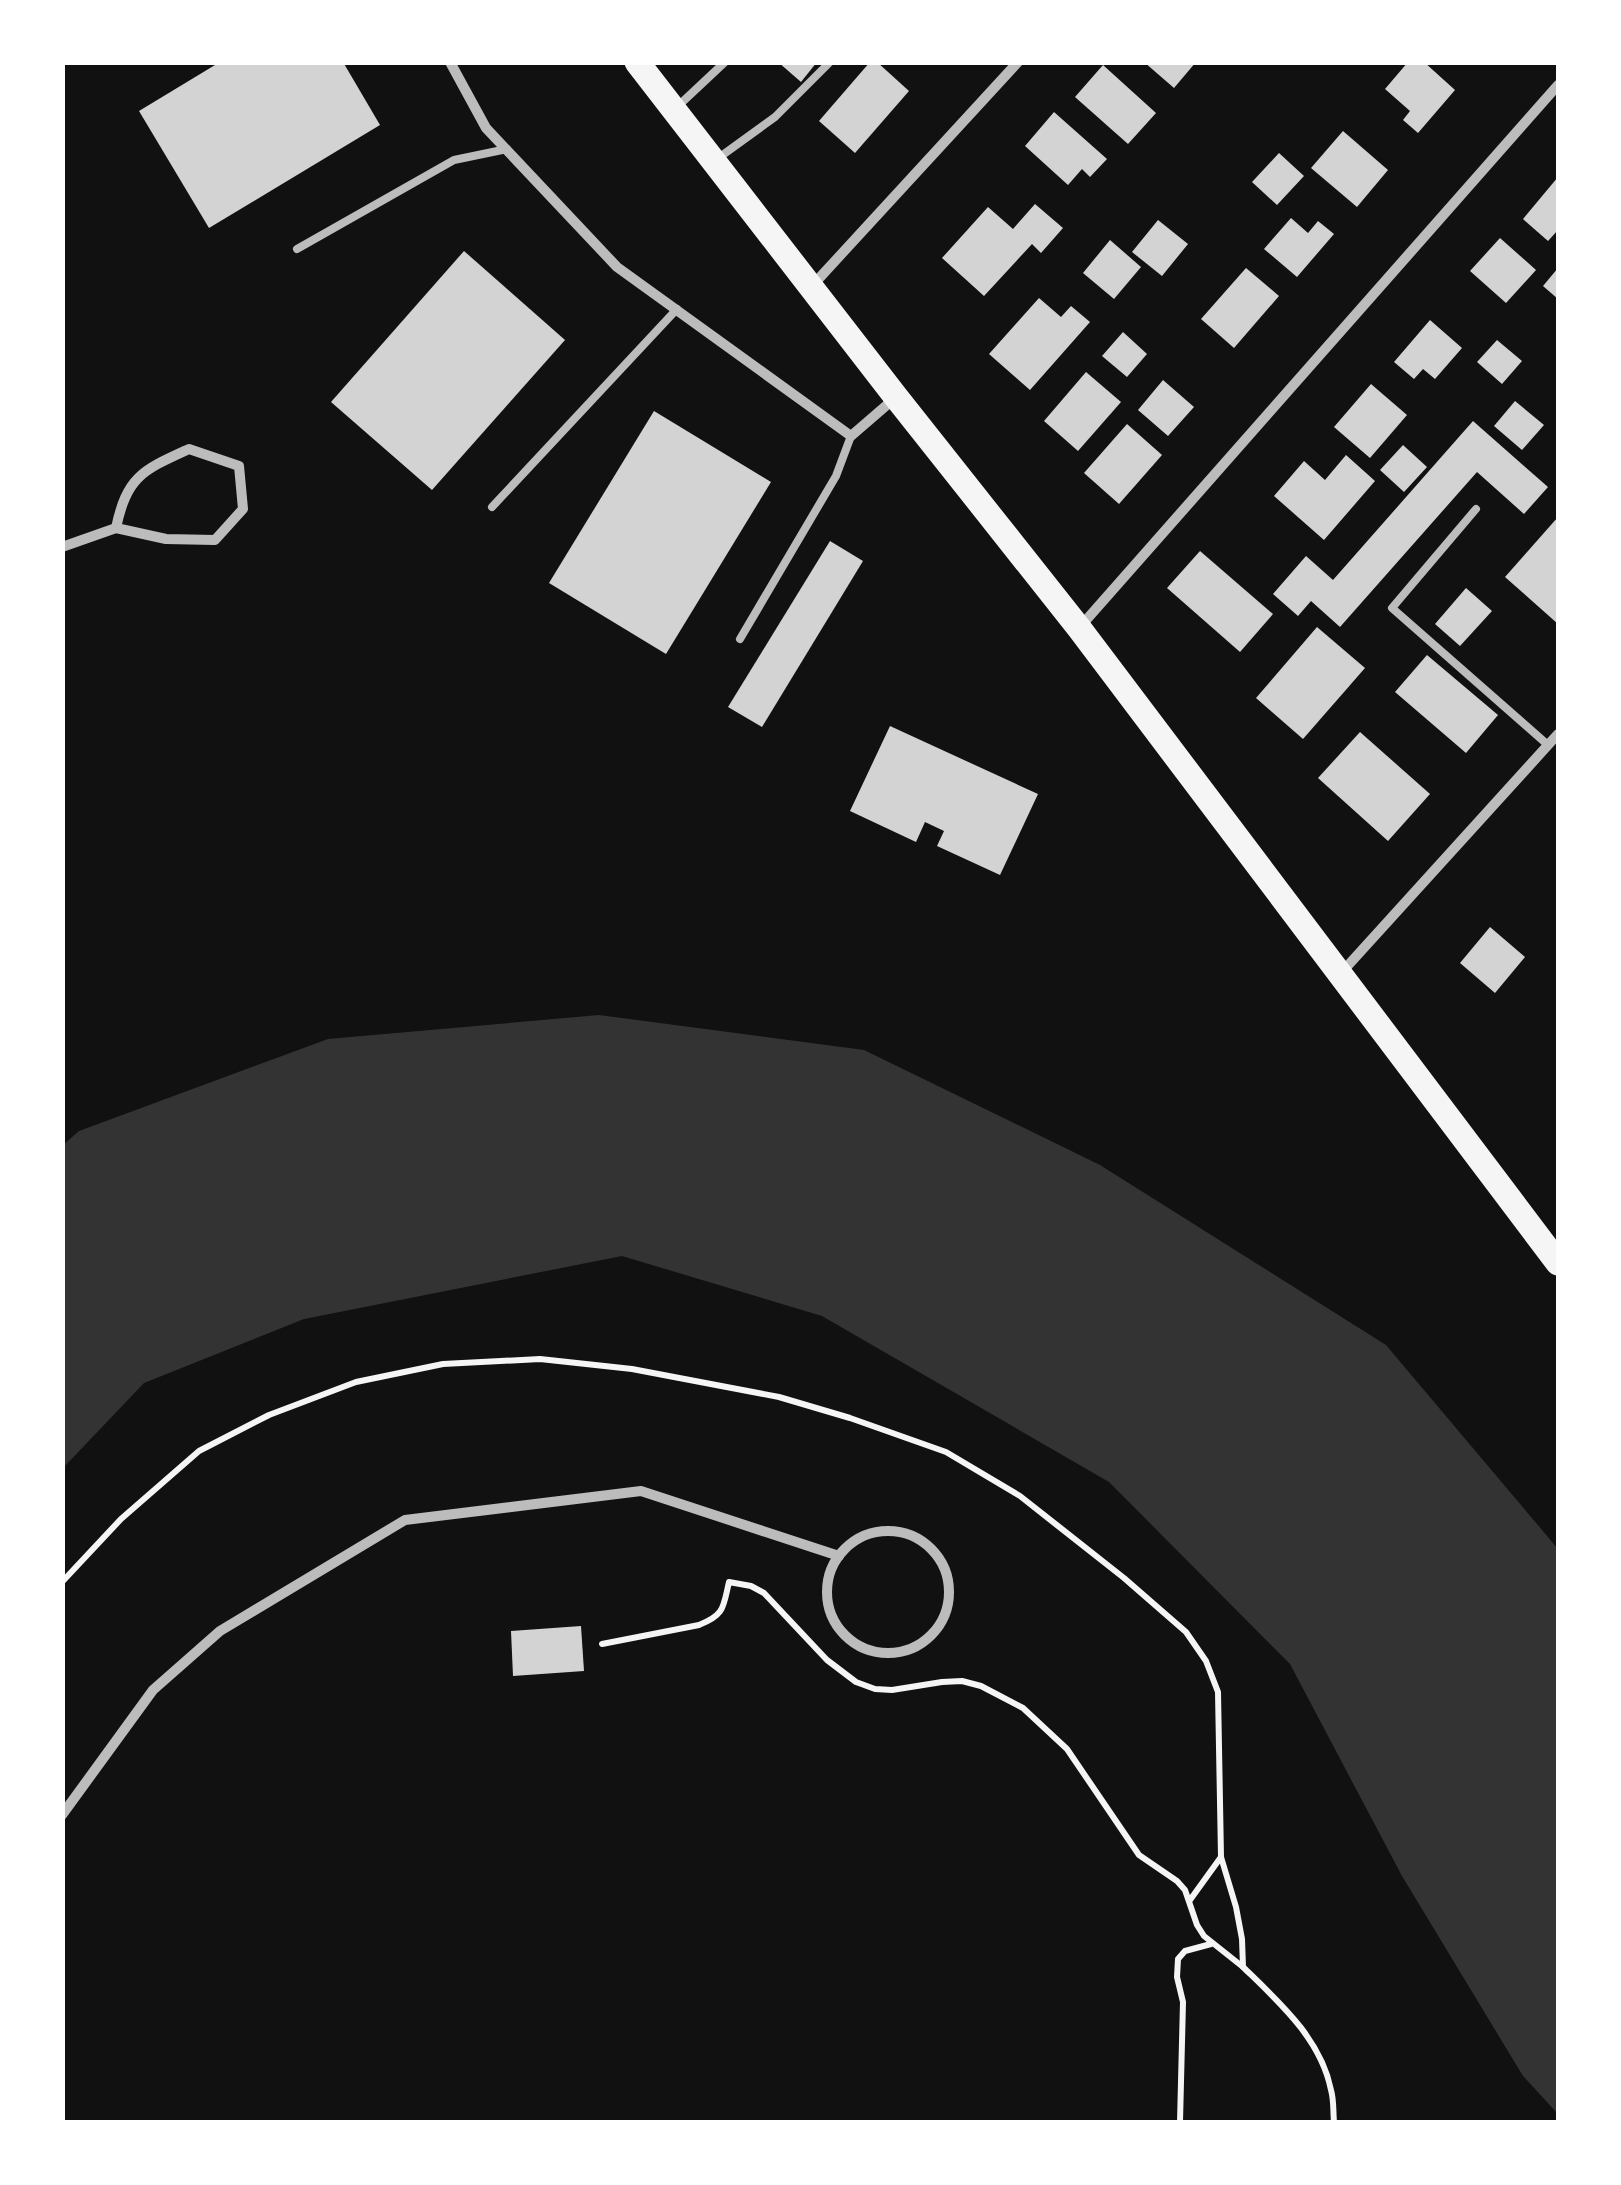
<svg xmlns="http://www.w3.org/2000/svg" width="1621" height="2185" font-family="Overpass,sans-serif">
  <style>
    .water { fill: #333 }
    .building { fill: #d3d3d3 }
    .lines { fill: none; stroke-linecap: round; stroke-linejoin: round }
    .path { stroke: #f5f5f5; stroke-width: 6 }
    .service { stroke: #bcbcbc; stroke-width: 8 }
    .minor { stroke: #bcbcbc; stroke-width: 10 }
    .primary { stroke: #f5f5f5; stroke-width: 25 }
  </style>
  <rect width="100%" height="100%" fill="#111"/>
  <!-- water -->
  <polygon class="water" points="599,1015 864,1050 1100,1165 1386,1345 1558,1549 1558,2114 1523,2076 1402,1876 1290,1664 1109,1482 822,1316 622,1256 304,1319 144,1383 63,1468 63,1145 79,1131 328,1039"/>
  <!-- building -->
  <g class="building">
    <polygon points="220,62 343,62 380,125 209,228 139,111"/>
    <polygon points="778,62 817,62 801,82"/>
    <polygon points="870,62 877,62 909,91 855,153 819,121"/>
    <polygon points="1144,62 1196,62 1174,88"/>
    <polygon points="1408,62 1424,62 1455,90 1418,133 1403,120 1410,111 1385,89"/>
    <polygon points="1103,65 1156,113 1128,144 1075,97"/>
    <polygon points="1054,112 1107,159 1090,177 1082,169 1068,185 1025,146"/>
    <polygon points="1343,131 1388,170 1357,207 1311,168"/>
    <polygon points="1279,153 1304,176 1277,205 1252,182"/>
    <polygon points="1558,177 1558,230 1548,241 1523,219"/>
    <polygon points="1035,204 1063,228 1041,253 1032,244 984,296 942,258 988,207 1013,229"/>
    <polygon points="1291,218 1308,233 1318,221 1334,234 1297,277 1264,249"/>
    <polygon points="1158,220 1188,244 1162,276 1132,252"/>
    <polygon points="1500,238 1536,270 1506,303 1470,271"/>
    <polygon points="1110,240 1141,267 1114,299 1083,273"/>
    <polygon points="464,251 565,340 432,490 331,402"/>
    <polygon points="1246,268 1279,296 1234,348 1201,319"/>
    <polygon points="1558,268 1558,299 1543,286"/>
    <polygon points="1039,298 1061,317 1071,306 1090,322 1030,390 989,354"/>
    <polygon points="1430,320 1462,348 1435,379 1423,369 1414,379 1394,362"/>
    <polygon points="1123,332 1147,354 1127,377 1102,356"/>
    <polygon points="1497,340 1522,361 1502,384 1477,362"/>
    <polygon points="1086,372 1121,402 1078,451 1044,421"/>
    <polygon points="1163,380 1194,407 1168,436 1138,410"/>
    <polygon points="1371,384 1407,415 1370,458 1334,427"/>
    <polygon points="1515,401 1544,425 1522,450 1494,426"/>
    <polygon points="654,411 771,482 666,654 549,583"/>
    <polygon points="1473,421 1548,487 1524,514 1477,472 1340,627 1311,601 1298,616 1273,594 1306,556 1333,580"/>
    <polygon points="1127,424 1162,455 1119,504 1084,473"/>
    <polygon points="1403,445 1427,467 1404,492 1380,470"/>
    <polygon points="1346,455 1375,481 1324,540 1274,496 1304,461 1325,480"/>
    <polygon points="1558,517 1558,624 1505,577"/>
    <polygon points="830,541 863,561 762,727 728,707"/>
    <polygon points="1200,551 1273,614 1240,652 1167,588"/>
    <polygon points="1466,588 1492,611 1460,646 1435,624"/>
    <polygon points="1317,627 1365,668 1303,739 1256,698"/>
    <polygon points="1427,655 1498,715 1466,753 1395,692"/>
    <polygon points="890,726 1038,794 1000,875 937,846 944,831 925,822 916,842 850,811"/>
    <polygon points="1360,732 1430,794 1388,841 1318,778"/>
    <polygon points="1490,927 1525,957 1495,993 1460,963"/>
    <polygon points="581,1626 584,1671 513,1676 511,1631"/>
  </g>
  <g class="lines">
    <!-- path -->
    <g class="path">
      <path d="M62,1582L121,1519L199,1451L269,1415L356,1382L443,1364L540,1359L632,1369L779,1397L850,1418L946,1452L1020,1496L1124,1578L1186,1632L1206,1661L1218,1692L1221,1857L1236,1907L1242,1939L1243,1967C1279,2002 1321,2039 1331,2090C1334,2100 1333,2112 1334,2122"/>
      <path d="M602,1644L699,1625C725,1615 723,1607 729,1582L751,1586L764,1593L827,1660L856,1682L875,1689L892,1690L942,1682L962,1681L981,1686L1023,1708L1067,1749L1139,1855L1177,1881L1185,1890L1197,1925L1204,1936L1243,1967"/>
      <polyline points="1190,1900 1221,1857"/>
      <polyline points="1180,2122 1183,2002 1177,1977 1178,1959 1185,1951 1211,1944"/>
    </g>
    <!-- service -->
    <g class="service">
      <polyline points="677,107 725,62"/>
      <polyline points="717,159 775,117 830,62"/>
      <polyline points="297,249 454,160 507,149"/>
      <polyline points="492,507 677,309"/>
      <polyline points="1476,509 1392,608 1548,745"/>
      <polyline points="740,639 836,476 851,436"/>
    </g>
    <!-- minor -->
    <g class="minor">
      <polyline points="450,62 486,128 617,267 851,436 895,398"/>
      <polyline points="812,286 1018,62"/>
      <path d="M62,547L116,528L166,539L215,540L243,509L239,466L189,449C143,470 127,476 116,528"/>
      <polyline points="1080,627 1558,85"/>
      <polyline points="1342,972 1558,734"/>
      <circle cx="888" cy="1592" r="61"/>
      <polyline points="62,1815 153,1690 220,1631 405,1520 641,1491 839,1556"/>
    </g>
    <!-- primary -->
    <polyline class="primary" points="637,62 896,397 1079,628 1558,1263"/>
  </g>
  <!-- border -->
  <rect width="1621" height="2185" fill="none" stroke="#ffffff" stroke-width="130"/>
</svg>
